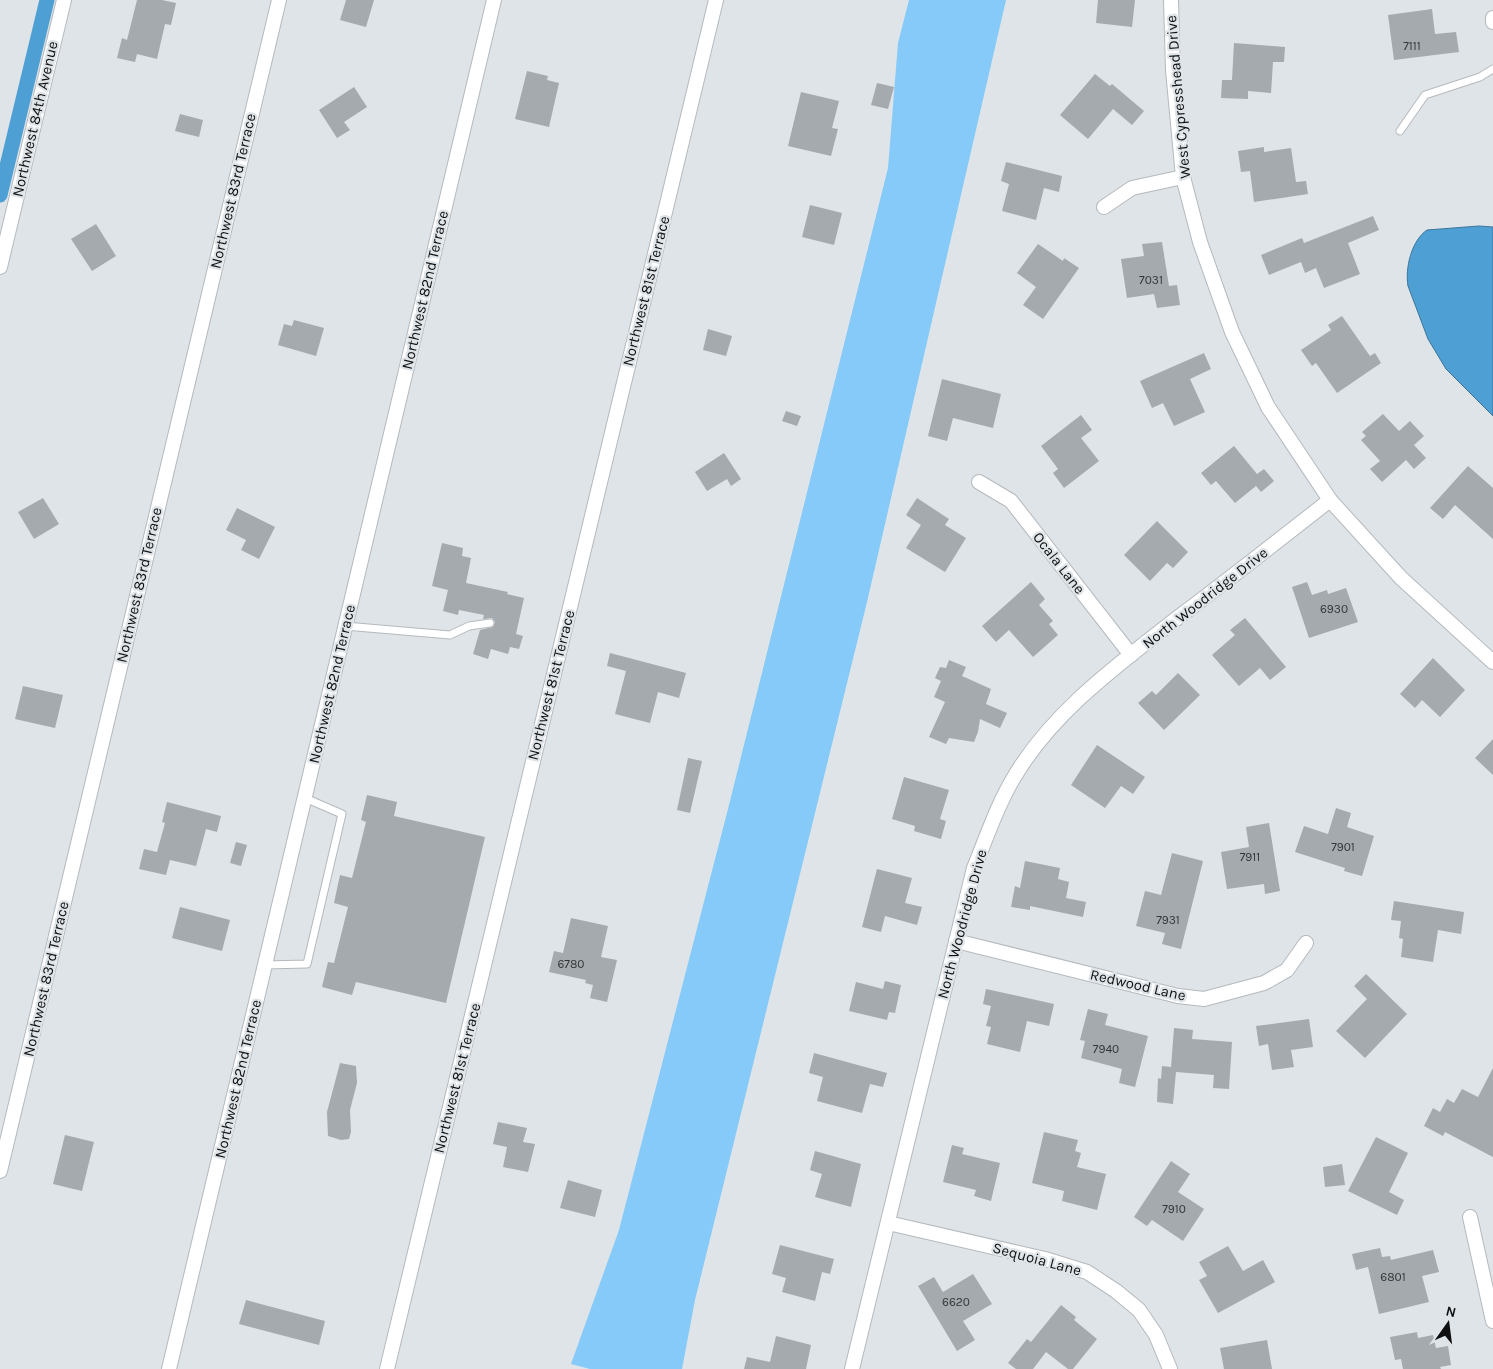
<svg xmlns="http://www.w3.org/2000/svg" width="1493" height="1369" font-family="Karla,sans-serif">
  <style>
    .green { fill: #85caf8 }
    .water { fill: #4ea0d4; stroke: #3b759a }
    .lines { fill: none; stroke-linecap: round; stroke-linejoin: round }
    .canal { stroke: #4ea0d4; stroke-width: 15 }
    .building { fill: #a4aaad }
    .lane-casing { stroke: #b4b9bd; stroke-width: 9 }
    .street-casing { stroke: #b4b9bd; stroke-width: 16 }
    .lane { stroke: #fff; stroke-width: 7 }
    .street { stroke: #fff; stroke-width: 14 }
    .labels { text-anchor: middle; stroke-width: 4.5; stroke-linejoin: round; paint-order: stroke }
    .number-label { font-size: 12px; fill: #343638 }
    .street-label { font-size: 15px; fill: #0e1011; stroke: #dfe4e8 }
  </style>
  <rect width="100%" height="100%" fill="#dfe4e8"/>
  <!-- green -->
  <polygon class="green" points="909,0 1006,0 867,602 695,1300 682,1369 590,1369 571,1364 619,1230 728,809 888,168 898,43"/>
  <!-- water -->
  <path class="water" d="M1479,226L1493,227V416L1446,369L1428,339L1408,286C1405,269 1411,241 1427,230Z"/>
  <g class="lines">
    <!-- canal -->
    <polyline class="canal" points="0,195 47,0"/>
  </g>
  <!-- building -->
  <g class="building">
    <polygon points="137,0 162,0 176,3 171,25 165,24 157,59 137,54 135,62 117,58 122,38 127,40"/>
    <polygon points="346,0 374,0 366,27 340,20"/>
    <polygon points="1098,0 1135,0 1132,27 1096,23"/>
    <polygon points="1432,9 1435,34 1456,32 1459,52 1394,60 1388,15"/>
    <polygon points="1234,43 1285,47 1284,62 1273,62 1271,93 1248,91 1248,99 1221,98 1222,80 1232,80"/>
    <polygon points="527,71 548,76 547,80 559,83 549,127 515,119"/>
    <polygon points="1095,74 1110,86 1112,84 1144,111 1132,125 1113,109 1088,139 1060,115"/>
    <polygon points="877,83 894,87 888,109 871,105"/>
    <polygon points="354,87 367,107 344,122 350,130 337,138 319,110"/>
    <polygon points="801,92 839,101 832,128 838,129 831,156 788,146"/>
    <polygon points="180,114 203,120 199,137 175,131"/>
    <polygon points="1264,147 1264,152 1291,148 1296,182 1306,181 1308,194 1254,202 1250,171 1241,172 1238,151"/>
    <polygon points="1006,162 1062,176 1059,192 1044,188 1036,220 1002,211 1009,184 1001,181"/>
    <polygon points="810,205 842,213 834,245 802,237"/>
    <polygon points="1373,216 1379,230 1348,243 1360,274 1324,288 1316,268 1305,273 1301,262 1269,275 1261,255 1302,238 1304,243"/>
    <polygon points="96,224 116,256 92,271 71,239"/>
    <polygon points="1162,242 1169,286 1177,285 1180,305 1157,308 1154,294 1127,298 1121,259 1144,256 1142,244"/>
    <polygon points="1038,244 1063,261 1064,258 1079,268 1043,319 1023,305 1036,287 1017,273"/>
    <polygon points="1342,316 1370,356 1375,353 1381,363 1337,393 1316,363 1312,366 1301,350 1331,330 1328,325"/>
    <polygon points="294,320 324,328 316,356 278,345 284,324 292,326"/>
    <polygon points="708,329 732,336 726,356 703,350"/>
    <polygon points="1204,353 1211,369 1190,379 1205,412 1174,426 1163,403 1152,408 1140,381"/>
    <polygon points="942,379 1001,394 993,428 953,418 947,441 928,436"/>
    <polygon points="786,411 801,416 797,426 782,421"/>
    <polygon points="1383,414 1399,431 1410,421 1424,436 1414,445 1426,458 1414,469 1406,460 1382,482 1370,469 1380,461 1361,440 1366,436 1362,432"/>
    <polygon points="1081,415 1092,430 1081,438 1099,461 1064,488 1053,473 1058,469 1041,446"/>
    <polygon points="1234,446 1257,474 1264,469 1274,481 1261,492 1256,486 1235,503 1216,481 1211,485 1201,473"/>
    <polygon points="724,453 741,479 731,486 727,479 707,491 695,472"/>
    <polygon points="1468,466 1493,488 1493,539 1455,505 1443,519 1430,508"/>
    <polygon points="43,498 59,524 34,539 18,512"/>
    <polygon points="917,498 949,519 945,525 966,538 945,572 906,548 921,525 906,515"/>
    <polygon points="237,508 275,527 259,559 241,550 246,540 226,530"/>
    <polygon points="1157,521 1188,552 1173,568 1167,563 1150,581 1124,555"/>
    <polygon points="442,543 463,548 462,556 471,558 466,583 508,592 507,594 524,598 516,634 523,636 519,649 510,647 508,654 491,649 488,659 473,654 480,630 493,627 495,622 492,618 483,619 484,615 459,610 458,615 443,611 448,590 432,586"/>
    <polygon points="1031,582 1045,599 1039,605 1053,621 1049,624 1058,635 1033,657 1009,630 996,642 982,626"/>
    <polygon points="1307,582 1312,595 1327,590 1328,594 1346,588 1358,622 1309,638 1292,587"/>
    <polygon points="1245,618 1286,667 1270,680 1260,668 1239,686 1212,655 1235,635 1230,630"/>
    <polygon points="610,653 686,673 679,698 658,692 650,723 615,714 626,671 607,666"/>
    <polygon points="1433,658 1465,690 1440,717 1422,700 1415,708 1400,694"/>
    <polygon points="949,660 966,667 962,676 991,689 986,704 1007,713 1000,728 980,719 978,732 974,742 949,738 946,744 929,737 945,702 934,697 941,681 935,678 940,667 946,668"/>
    <polygon points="1178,673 1200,695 1164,730 1138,703 1152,691 1156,695"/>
    <polygon points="23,686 63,695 55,728 15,719"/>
    <polygon points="1493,739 1493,775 1475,758"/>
    <polygon points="1097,745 1145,777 1133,794 1121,786 1105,808 1071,785"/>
    <polygon points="688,758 702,761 690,813 677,810"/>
    <polygon points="904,777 949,790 940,819 946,821 941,839 914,831 915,826 892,819"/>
    <polygon points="367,795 397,802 394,816 485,837 446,1003 356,982 352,995 322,987 328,962 334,963 348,907 334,903 340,875 352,878 366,822 361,820"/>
    <polygon points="167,802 221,816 217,832 206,829 196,866 170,860 166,875 139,869 144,849 157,852 165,823 162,822"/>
    <polygon points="1336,808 1351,813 1347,827 1374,836 1362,876 1344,871 1345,868 1295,852 1304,826 1328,834"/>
    <polygon points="1269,823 1280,891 1265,894 1264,884 1227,889 1221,852 1249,847 1246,827"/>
    <polygon points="236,842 247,845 241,866 230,863"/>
    <polygon points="1172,853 1203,861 1181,949 1162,944 1165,933 1136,926 1145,891 1161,895"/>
    <polygon points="1025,861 1060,868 1058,879 1069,882 1066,898 1086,902 1083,917 1030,906 1030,910 1011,907 1015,886 1020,888"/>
    <polygon points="877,869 912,878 905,903 922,907 917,925 885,916 881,932 862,927"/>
    <polygon points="1394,901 1464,912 1461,934 1438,930 1433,962 1401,957 1403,939 1399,938 1401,921 1391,920"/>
    <polygon points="180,907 230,920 222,951 172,938"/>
    <polygon points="571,918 608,926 601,957 617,960 607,1002 590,998 593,985 585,983 586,980 549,972 554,951 563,953"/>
    <polygon points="1366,974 1407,1014 1365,1058 1336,1031 1367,999 1354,986"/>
    <polygon points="885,981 901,985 895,1013 889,1012 887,1020 849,1011 856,982 883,989"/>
    <polygon points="986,989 1054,1004 1049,1026 1027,1021 1020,1052 987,1044 991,1027 986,1026 991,1006 983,1004"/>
    <polygon points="1088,1009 1108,1014 1105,1025 1148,1036 1135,1087 1119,1083 1122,1069 1081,1058 1085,1041 1080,1040"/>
    <polygon points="1309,1019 1313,1047 1291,1050 1294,1067 1272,1070 1268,1044 1259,1046 1256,1026"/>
    <polygon points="1174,1028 1193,1030 1192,1039 1232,1042 1229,1089 1213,1088 1214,1075 1176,1072 1173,1104 1157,1102 1158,1078 1161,1079 1162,1066 1171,1067"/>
    <polygon points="814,1053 887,1073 883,1087 870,1084 862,1113 817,1101 823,1077 809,1073"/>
    <polygon points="340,1063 356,1066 357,1083 350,1110 351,1132 349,1139 341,1140 328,1136 327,1112"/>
    <polygon points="1493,1068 1493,1157 1445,1132 1443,1136 1424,1126 1433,1108 1440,1112 1447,1099 1454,1103 1462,1089 1478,1097"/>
    <polygon points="498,1122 527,1128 523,1142 535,1144 528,1172 503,1167 507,1147 493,1144"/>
    <polygon points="1044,1132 1078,1140 1075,1151 1081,1153 1077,1167 1106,1174 1097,1210 1062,1201 1064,1191 1032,1183"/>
    <polygon points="65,1135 94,1142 82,1191 53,1184"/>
    <polygon points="1376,1137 1408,1153 1389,1192 1404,1200 1397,1215 1348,1191"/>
    <polygon points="952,1145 964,1148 962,1154 1000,1163 991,1201 974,1196 976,1190 943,1182"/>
    <polygon points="815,1151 861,1164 851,1207 815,1197 822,1174 810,1170"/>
    <polygon points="1171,1161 1190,1174 1178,1192 1204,1209 1183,1241 1152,1220 1147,1226 1134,1217"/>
    <polygon points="1342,1164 1345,1185 1325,1187 1323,1167"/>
    <polygon points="568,1180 602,1190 595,1217 560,1208"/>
    <polygon points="780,1245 834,1259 830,1274 822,1272 815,1301 782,1292 786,1278 772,1274"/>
    <polygon points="1228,1246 1243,1271 1263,1260 1275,1282 1218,1313 1199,1280 1207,1276 1199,1262"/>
    <polygon points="1380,1248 1382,1257 1390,1256 1391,1260 1433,1250 1439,1272 1422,1276 1429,1302 1379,1314 1368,1267 1356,1270 1352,1254"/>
    <polygon points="973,1274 992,1304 963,1321 975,1340 957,1351 918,1286 934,1277 943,1292"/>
    <polygon points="246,1300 325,1321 319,1345 239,1324"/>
    <polygon points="1061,1305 1076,1317 1074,1320 1097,1339 1073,1369 1068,1369 1046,1352 1033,1369 1016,1369 1008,1363 1027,1339 1031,1342"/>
    <polygon points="1417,1332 1418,1338 1433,1335 1436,1348 1448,1346 1451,1365 1440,1367 1441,1369 1403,1369 1401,1359 1395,1360 1390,1337"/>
    <polygon points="776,1336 811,1345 806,1369 744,1369 747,1357 770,1362"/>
    <polygon points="1267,1340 1272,1369 1224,1369 1220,1348"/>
  </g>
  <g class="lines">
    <!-- lane casing -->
    <g class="lane-casing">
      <g id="lane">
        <polyline points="1400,131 1425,95 1480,77 1493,69"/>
        <polyline points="345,626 450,635 469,626 490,623"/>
        <polyline points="265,965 307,964 342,814 305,798"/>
      </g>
    </g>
    <!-- street casing -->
    <g class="street-casing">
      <g id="street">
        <polyline points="1171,0 1173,70 1183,177 1200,242 1232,332 1268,407 1330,500 1401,578 1493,662"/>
        <polyline points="1493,18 1493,22"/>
        <polyline points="1104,207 1132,188 1183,177"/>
        <polyline points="0,267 64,0"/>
        <polyline points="979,482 1011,501 1131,655"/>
        <polyline points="956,941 1178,996 1204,999 1264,983 1287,970 1306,943"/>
        <polyline points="0,1171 279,0"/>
        <polyline points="1470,1217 1493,1321"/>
        <polyline points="888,1223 1045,1259 1087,1272 1116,1291 1139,1310 1156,1335 1170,1369"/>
        <polyline points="169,1369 494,0"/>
        <polyline points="387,1369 716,0"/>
        <path d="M852,1369L974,868C987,836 998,803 1016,774C1055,710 1118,665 1176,619C1228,580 1279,540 1330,500"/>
      </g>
    </g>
    <!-- lane -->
    <use href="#lane" class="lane"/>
    <!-- street -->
    <use href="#street" class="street"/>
  </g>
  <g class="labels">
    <!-- number labels -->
    <g class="number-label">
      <text x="1412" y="50">7111</text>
      <text x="1151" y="284">7031</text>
      <text x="1334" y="613">6930</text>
      <text x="1343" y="851">7901</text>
      <text x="1250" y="861">7911</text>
      <text x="1168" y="924">7931</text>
      <text x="571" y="968">6780</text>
      <text x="1106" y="1053">7940</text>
      <text x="1174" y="1213">7910</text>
      <text x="1393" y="1281">6801</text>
      <text x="956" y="1306">6620</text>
    </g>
    <!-- street labels -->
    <g class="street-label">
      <text transform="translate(1178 97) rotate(-95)" y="5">West Cypresshead Drive</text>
      <text transform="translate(35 119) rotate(-77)" y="5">Northwest 84th Avenue</text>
      <text transform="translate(233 191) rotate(-77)" y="5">Northwest 83rd Terrace</text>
      <text transform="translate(425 290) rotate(-77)" y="5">Northwest 82nd Terrace</text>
      <text transform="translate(646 291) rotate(-76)" y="5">Northwest 81st Terrace</text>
      <text transform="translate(1059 563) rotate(52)" y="5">Ocala Lane</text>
      <text transform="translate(139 585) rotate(-77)" y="5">Northwest 83rd Terrace</text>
      <text transform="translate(1205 598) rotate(-38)" y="5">North Woodridge Drive</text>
      <text transform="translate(332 684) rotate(-77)" y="5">Northwest 82nd Terrace</text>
      <text transform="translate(551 685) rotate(-76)" y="5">Northwest 81st Terrace</text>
      <text transform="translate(962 924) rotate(-75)" y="5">North Woodridge Drive</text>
      <text transform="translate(46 979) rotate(-77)" y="5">Northwest 83rd Terrace</text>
      <text transform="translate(1138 985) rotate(13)" y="5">Redwood Lane</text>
      <text transform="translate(457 1078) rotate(-76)" y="5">Northwest 81st Terrace</text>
      <text transform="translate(238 1079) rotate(-77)" y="5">Northwest 82nd Terrace</text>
      <text transform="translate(1037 1259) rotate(15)" y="5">Sequoia Lane</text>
    </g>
  </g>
  <!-- north arrow -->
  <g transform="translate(1448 1324) rotate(14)" stroke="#dfe4e8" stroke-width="4" paint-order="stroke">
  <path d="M0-4L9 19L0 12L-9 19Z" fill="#0e1011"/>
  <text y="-8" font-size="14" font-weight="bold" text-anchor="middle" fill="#0e1011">N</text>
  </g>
</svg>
